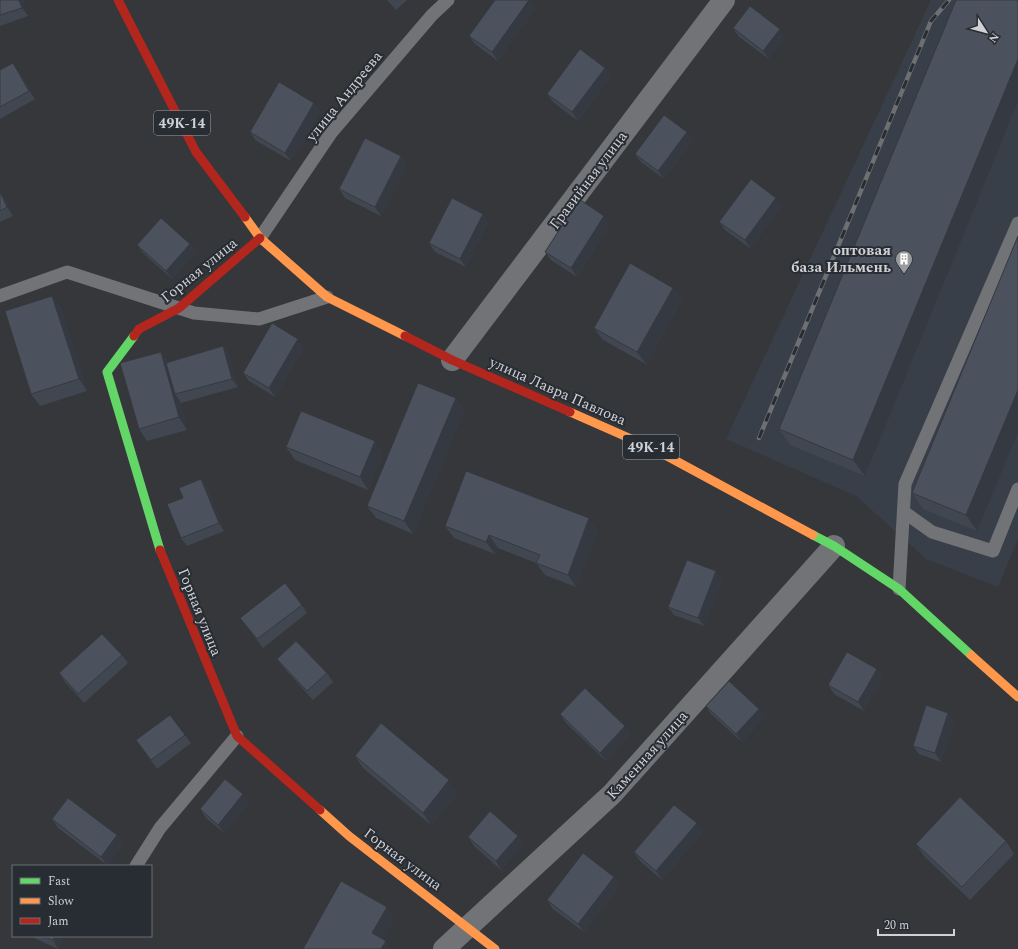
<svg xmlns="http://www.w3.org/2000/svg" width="1018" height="949" font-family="Spectral,serif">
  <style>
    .built { fill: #383f49 }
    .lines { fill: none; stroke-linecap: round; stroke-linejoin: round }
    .lane { stroke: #717376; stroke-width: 13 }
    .street { stroke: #717376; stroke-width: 22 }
    .fast { stroke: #63d668; stroke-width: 9 }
    .slow { stroke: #ff974d; stroke-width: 9 }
    .jam { stroke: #b3261e; stroke-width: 9 }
    .rail-casing { stroke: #6d6f71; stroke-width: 4.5 }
    .rail { stroke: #282c33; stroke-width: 3; stroke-dasharray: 9; stroke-linecap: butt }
    .wall { fill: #414750 }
    .shaded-wall { fill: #353941 }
    .building { fill: #4c525d; stroke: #353941 }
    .labels { text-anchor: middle; stroke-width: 4; stroke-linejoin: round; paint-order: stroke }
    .shield { fill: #282c33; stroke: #9da0a4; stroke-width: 1 }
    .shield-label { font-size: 14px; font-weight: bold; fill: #cfd1d5 }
    .street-label { font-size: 15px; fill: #cfd1d5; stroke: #282c33 }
    .poi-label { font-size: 15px; font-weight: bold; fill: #cfd1d5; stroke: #282c33; text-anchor: end }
  </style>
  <rect width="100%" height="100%" fill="#35373a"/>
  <!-- built -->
  <polygon class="built" points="931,0 1018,0 1018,539 998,587 926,559 856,496 726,439"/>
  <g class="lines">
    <!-- lane -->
    <g class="lane">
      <polyline points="260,238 331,133 432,15 448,0"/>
      <polyline points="0,296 67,272 194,313 259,319 327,297"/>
      <polyline points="904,512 932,532 993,551 1018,489"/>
      <polyline points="899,589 905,484 1018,223"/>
      <polyline points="136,866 160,828 237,736"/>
    </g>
    <!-- street -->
    <g class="street">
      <polyline points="452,360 724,0"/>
      <polyline points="444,949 612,794 834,546"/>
    </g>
    <!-- fast -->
    <g class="fast">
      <polyline points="134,336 107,372 160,550"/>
      <polyline points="813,535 834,546 899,589 971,655"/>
    </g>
    <!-- slow -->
    <g class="slow">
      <polyline points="245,217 260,238 327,297 405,336"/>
      <polyline points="570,412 654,449 813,535"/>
      <polyline points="971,655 1018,697"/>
      <polyline points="320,810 349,836 495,949"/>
    </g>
    <!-- jam -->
    <g class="jam">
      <polyline points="118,0 196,152 245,217"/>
      <polyline points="134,336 139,329 179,308 260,238"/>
      <polyline points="405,336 452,360 570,412"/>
      <polyline points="160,550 237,736 320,810"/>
    </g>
    <!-- rail casing -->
    <g class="rail-casing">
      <polyline id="rail" points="759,438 931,21 949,0"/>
    </g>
    <!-- rail -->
    <use href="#rail" class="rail"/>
  </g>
  <!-- wall -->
  <g class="wall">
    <polygon points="0,0 23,0 28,16 0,26"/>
    <polygon points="387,0 407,0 396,10"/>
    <polygon points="1018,0 1018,102 865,476 790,445 779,429"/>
    <polygon points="536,8 498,61 475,44 469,36"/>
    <polygon points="733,28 786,37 769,59 739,37"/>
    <polygon points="0,70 19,71 35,99 0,119"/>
    <polygon points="611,76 578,121 553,102 547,94"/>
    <polygon points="314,103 320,112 291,161 255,140 250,132"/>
    <polygon points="687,132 692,141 664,179 641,162 635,154"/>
    <polygon points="401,156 407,164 381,216 345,198 339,189"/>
    <polygon points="0,189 13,216 0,222"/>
    <polygon points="776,198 782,206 751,249 725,230 719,222"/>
    <polygon points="489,222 466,267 435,252 429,243"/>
    <polygon points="610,224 577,277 551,260 545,252"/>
    <polygon points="1018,236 1018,433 977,531 923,509 912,493"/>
    <polygon points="190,244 196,253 172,279 143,253 137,245"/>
    <polygon points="673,288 682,300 646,364 603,340 594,328"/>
    <polygon points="52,296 61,308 87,391 40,406 31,394"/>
    <polygon points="223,346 229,355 238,387 181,403 180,401 187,430 147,441 139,429 161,352 168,362"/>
    <polygon points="304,347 275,397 249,381 243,373"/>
    <polygon points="456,398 464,411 413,534 376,518 367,506"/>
    <polygon points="286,447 383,453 368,490 295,460"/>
    <polygon points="201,479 207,487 224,531 187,546 181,538 183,498"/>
    <polygon points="445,526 598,531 576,587 545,575 536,563 498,548 495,554 454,538"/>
    <polygon points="722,579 704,626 674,615 668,607"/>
    <polygon points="302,605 307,613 263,648 240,618"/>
    <polygon points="122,655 128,663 84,703 65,682 59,673"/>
    <polygon points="277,659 327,673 333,682 313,700 283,667"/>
    <polygon points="877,669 883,677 864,711 834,694 828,685"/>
    <polygon points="706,706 759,709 765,717 742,742 711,714"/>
    <polygon points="560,714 625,726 631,734 606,761 566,723"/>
    <polygon points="954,722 941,762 919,754 913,746"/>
    <polygon points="185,735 191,743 157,769 136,740"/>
    <polygon points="355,756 458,793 431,825 363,768"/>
    <polygon points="249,802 224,833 206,818 200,809"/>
    <polygon points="52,819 117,835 123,844 107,865 58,828"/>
    <polygon points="697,823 703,832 662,880 640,861 634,852"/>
    <polygon points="468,837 524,844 501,870 474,846"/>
    <polygon points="1006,841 1014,854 970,900 924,856 916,844"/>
    <polygon points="620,885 584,932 553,909 547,900"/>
    <polygon points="30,936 64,936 58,949"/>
  </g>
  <!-- shaded-wall -->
  <g class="shaded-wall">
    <polygon points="19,0 23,0 28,16 22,8"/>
    <polygon points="529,0 530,0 536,8 498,61 492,52"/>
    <polygon points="780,29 786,37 769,59 763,51"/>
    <polygon points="1018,59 1018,102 865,476 853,460"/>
    <polygon points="13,63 19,71 35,99 29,91"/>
    <polygon points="605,68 611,76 578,121 572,112"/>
    <polygon points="314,103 320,112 291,161 285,153"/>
    <polygon points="687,132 692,141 664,179 658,171"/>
    <polygon points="401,156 407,164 381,216 375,207"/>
    <polygon points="0,189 13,216 7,207 0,192"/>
    <polygon points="776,198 782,206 751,249 745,240"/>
    <polygon points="483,214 489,222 466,267 460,259"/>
    <polygon points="604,216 610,224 577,277 571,268"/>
    <polygon points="190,244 196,253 172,279 166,271"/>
    <polygon points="673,288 682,300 646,364 637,352"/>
    <polygon points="52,296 61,308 87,391 79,379"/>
    <polygon points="298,339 304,347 275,397 269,388"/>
    <polygon points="223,346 229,355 238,387 232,379"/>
    <polygon points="161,352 169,364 175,394 180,401 187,430 179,417"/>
    <polygon points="1018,390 1018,433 977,531 966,515"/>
    <polygon points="456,398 464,411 413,534 404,521"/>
    <polygon points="375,441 383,453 368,490 360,477"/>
    <polygon points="201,479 207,487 224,531 219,523"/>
    <polygon points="589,518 598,531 576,587 568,575"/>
    <polygon points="489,535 498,548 495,554 486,542"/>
    <polygon points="716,571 722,579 704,626 698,618"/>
    <polygon points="877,669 883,677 864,711 858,702"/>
    <polygon points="759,709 765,717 742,742 736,734"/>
    <polygon points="948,713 954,722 941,762 935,753"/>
    <polygon points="625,726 631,734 606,761 600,753"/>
    <polygon points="449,780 458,793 431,825 423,813"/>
    <polygon points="243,794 249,802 224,833 218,825"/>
    <polygon points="697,823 703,832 662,880 656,871"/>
    <polygon points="117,835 123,844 107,865 101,857"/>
    <polygon points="518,836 524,844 501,870 496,861"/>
    <polygon points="614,877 620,885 584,932 578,924"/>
    <polygon points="387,907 395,919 380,946 372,933"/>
    <polygon points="54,936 64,936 58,949 53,940"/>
    <polygon points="386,941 391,949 381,949"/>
  </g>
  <!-- building -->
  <g class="building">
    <polygon points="0,0 19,0 22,8 0,15"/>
    <polygon points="495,0 529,0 492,52 469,36"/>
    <polygon points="956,0 1018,0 1018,59 853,460 779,429"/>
    <polygon points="750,6 780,29 763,51 733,28"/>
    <polygon points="580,49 605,68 572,112 547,94"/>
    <polygon points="13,63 29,91 0,107 0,70"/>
    <polygon points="279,82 314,103 285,153 250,132"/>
    <polygon points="664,115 687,132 658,171 635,154"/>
    <polygon points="365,138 401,156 375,207 339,189"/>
    <polygon points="751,179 776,198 745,240 719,222"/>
    <polygon points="0,192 7,207 0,211"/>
    <polygon points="452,198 483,214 460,259 429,243"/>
    <polygon points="579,199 604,216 571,268 545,252"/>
    <polygon points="161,218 190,244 166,271 137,245"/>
    <polygon points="1018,236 1018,390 966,515 912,493"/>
    <polygon points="630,263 673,288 637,352 594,328"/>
    <polygon points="52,296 79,379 31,394 5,311"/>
    <polygon points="272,323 298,339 269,388 243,373"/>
    <polygon points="223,346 232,379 175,394 166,363"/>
    <polygon points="161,352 179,417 139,429 120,363"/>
    <polygon points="418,383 456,398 404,521 367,506"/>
    <polygon points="301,411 375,441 360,477 286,447"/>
    <polygon points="466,471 589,518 568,575 536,563 540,555 489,535 486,542 445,526"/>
    <polygon points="201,479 219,523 181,538 167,504 183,498 179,488"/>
    <polygon points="687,560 716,571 698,618 668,607"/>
    <polygon points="285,583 302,605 257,639 240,618"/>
    <polygon points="102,634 122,655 78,694 59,673"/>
    <polygon points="296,641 327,673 307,691 277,659"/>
    <polygon points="847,652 877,669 858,702 828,685"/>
    <polygon points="729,681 759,709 736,734 706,706"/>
    <polygon points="585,688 625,726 600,753 560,714"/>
    <polygon points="926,705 948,713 935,753 913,746"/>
    <polygon points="170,715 185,735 151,760 136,740"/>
    <polygon points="381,723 449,780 423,813 355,756"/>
    <polygon points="225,779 243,794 218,825 200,809"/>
    <polygon points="960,797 1006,841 962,887 916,844"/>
    <polygon points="68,798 117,835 101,857 52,819"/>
    <polygon points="674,805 697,823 656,871 634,852"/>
    <polygon points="490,811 518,836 496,861 468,837"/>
    <polygon points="583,853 614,877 578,924 547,900"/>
    <polygon points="341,881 387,907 372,933 386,941 381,949 303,949"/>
    <polygon points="43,936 54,936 53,940"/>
  </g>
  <!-- icons -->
  <defs>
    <g id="building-pin" transform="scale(0.9)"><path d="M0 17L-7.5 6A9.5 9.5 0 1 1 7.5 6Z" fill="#999b9f" stroke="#282c33"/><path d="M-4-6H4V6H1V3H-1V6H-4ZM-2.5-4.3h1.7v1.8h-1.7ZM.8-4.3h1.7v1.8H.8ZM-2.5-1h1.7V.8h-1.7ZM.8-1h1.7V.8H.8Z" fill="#fff"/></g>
  </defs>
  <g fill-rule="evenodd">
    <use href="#building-pin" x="904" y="259"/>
  </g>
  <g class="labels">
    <!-- shield labels -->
    <g class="shield">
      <rect x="154" y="111" width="56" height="24" rx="3"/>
      <rect x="623" y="435" width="56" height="24" rx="3"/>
    </g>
    <g class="shield-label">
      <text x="182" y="128">49К-14</text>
      <text x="651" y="452">49К-14</text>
    </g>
    <!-- street labels -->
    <g class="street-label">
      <text transform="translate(344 96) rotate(-51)" y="5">улица Андреева</text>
      <text transform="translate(588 180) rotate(-53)" y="5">Гравийная улица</text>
      <text transform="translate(199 270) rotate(-39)" y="5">Горная улица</text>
      <text transform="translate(558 391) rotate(24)" y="5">улица Лавра Павлова</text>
      <text transform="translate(200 612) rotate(68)" y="5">Горная улица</text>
      <text transform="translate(647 755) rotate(-48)" y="5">Каменная улица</text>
      <text transform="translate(403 859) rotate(37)" y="5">Горная улица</text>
    </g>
    <!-- poi labels -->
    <g class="poi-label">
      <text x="891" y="255">оптовая<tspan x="891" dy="17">база Ильмень</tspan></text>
    </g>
  </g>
  <!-- legend -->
  <rect x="12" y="865" width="140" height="72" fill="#282c33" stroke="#6b6e74"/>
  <rect x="20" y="878" width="20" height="6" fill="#63d668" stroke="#6b6e74"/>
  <text x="48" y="885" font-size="12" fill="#cfd1d5">Fast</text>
  <rect x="20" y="898" width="20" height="6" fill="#ff974d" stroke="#6b6e74"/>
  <text x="48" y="905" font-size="12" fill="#cfd1d5">Slow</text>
  <rect x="20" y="918" width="20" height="6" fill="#b3261e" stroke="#6b6e74"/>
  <text x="48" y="925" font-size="12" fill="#cfd1d5">Jam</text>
  <!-- north arrow -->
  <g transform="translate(986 32) rotate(126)" stroke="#282c33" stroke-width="3" paint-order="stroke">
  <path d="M0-3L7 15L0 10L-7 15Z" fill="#cfd1d5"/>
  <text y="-6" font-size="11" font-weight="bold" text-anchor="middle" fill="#cfd1d5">N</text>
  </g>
  <!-- scale -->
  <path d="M878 929v6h76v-6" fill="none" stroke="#cfd1d5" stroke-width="2"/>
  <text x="884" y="929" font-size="12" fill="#cfd1d5" stroke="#282c33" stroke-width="3" paint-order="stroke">20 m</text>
</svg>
